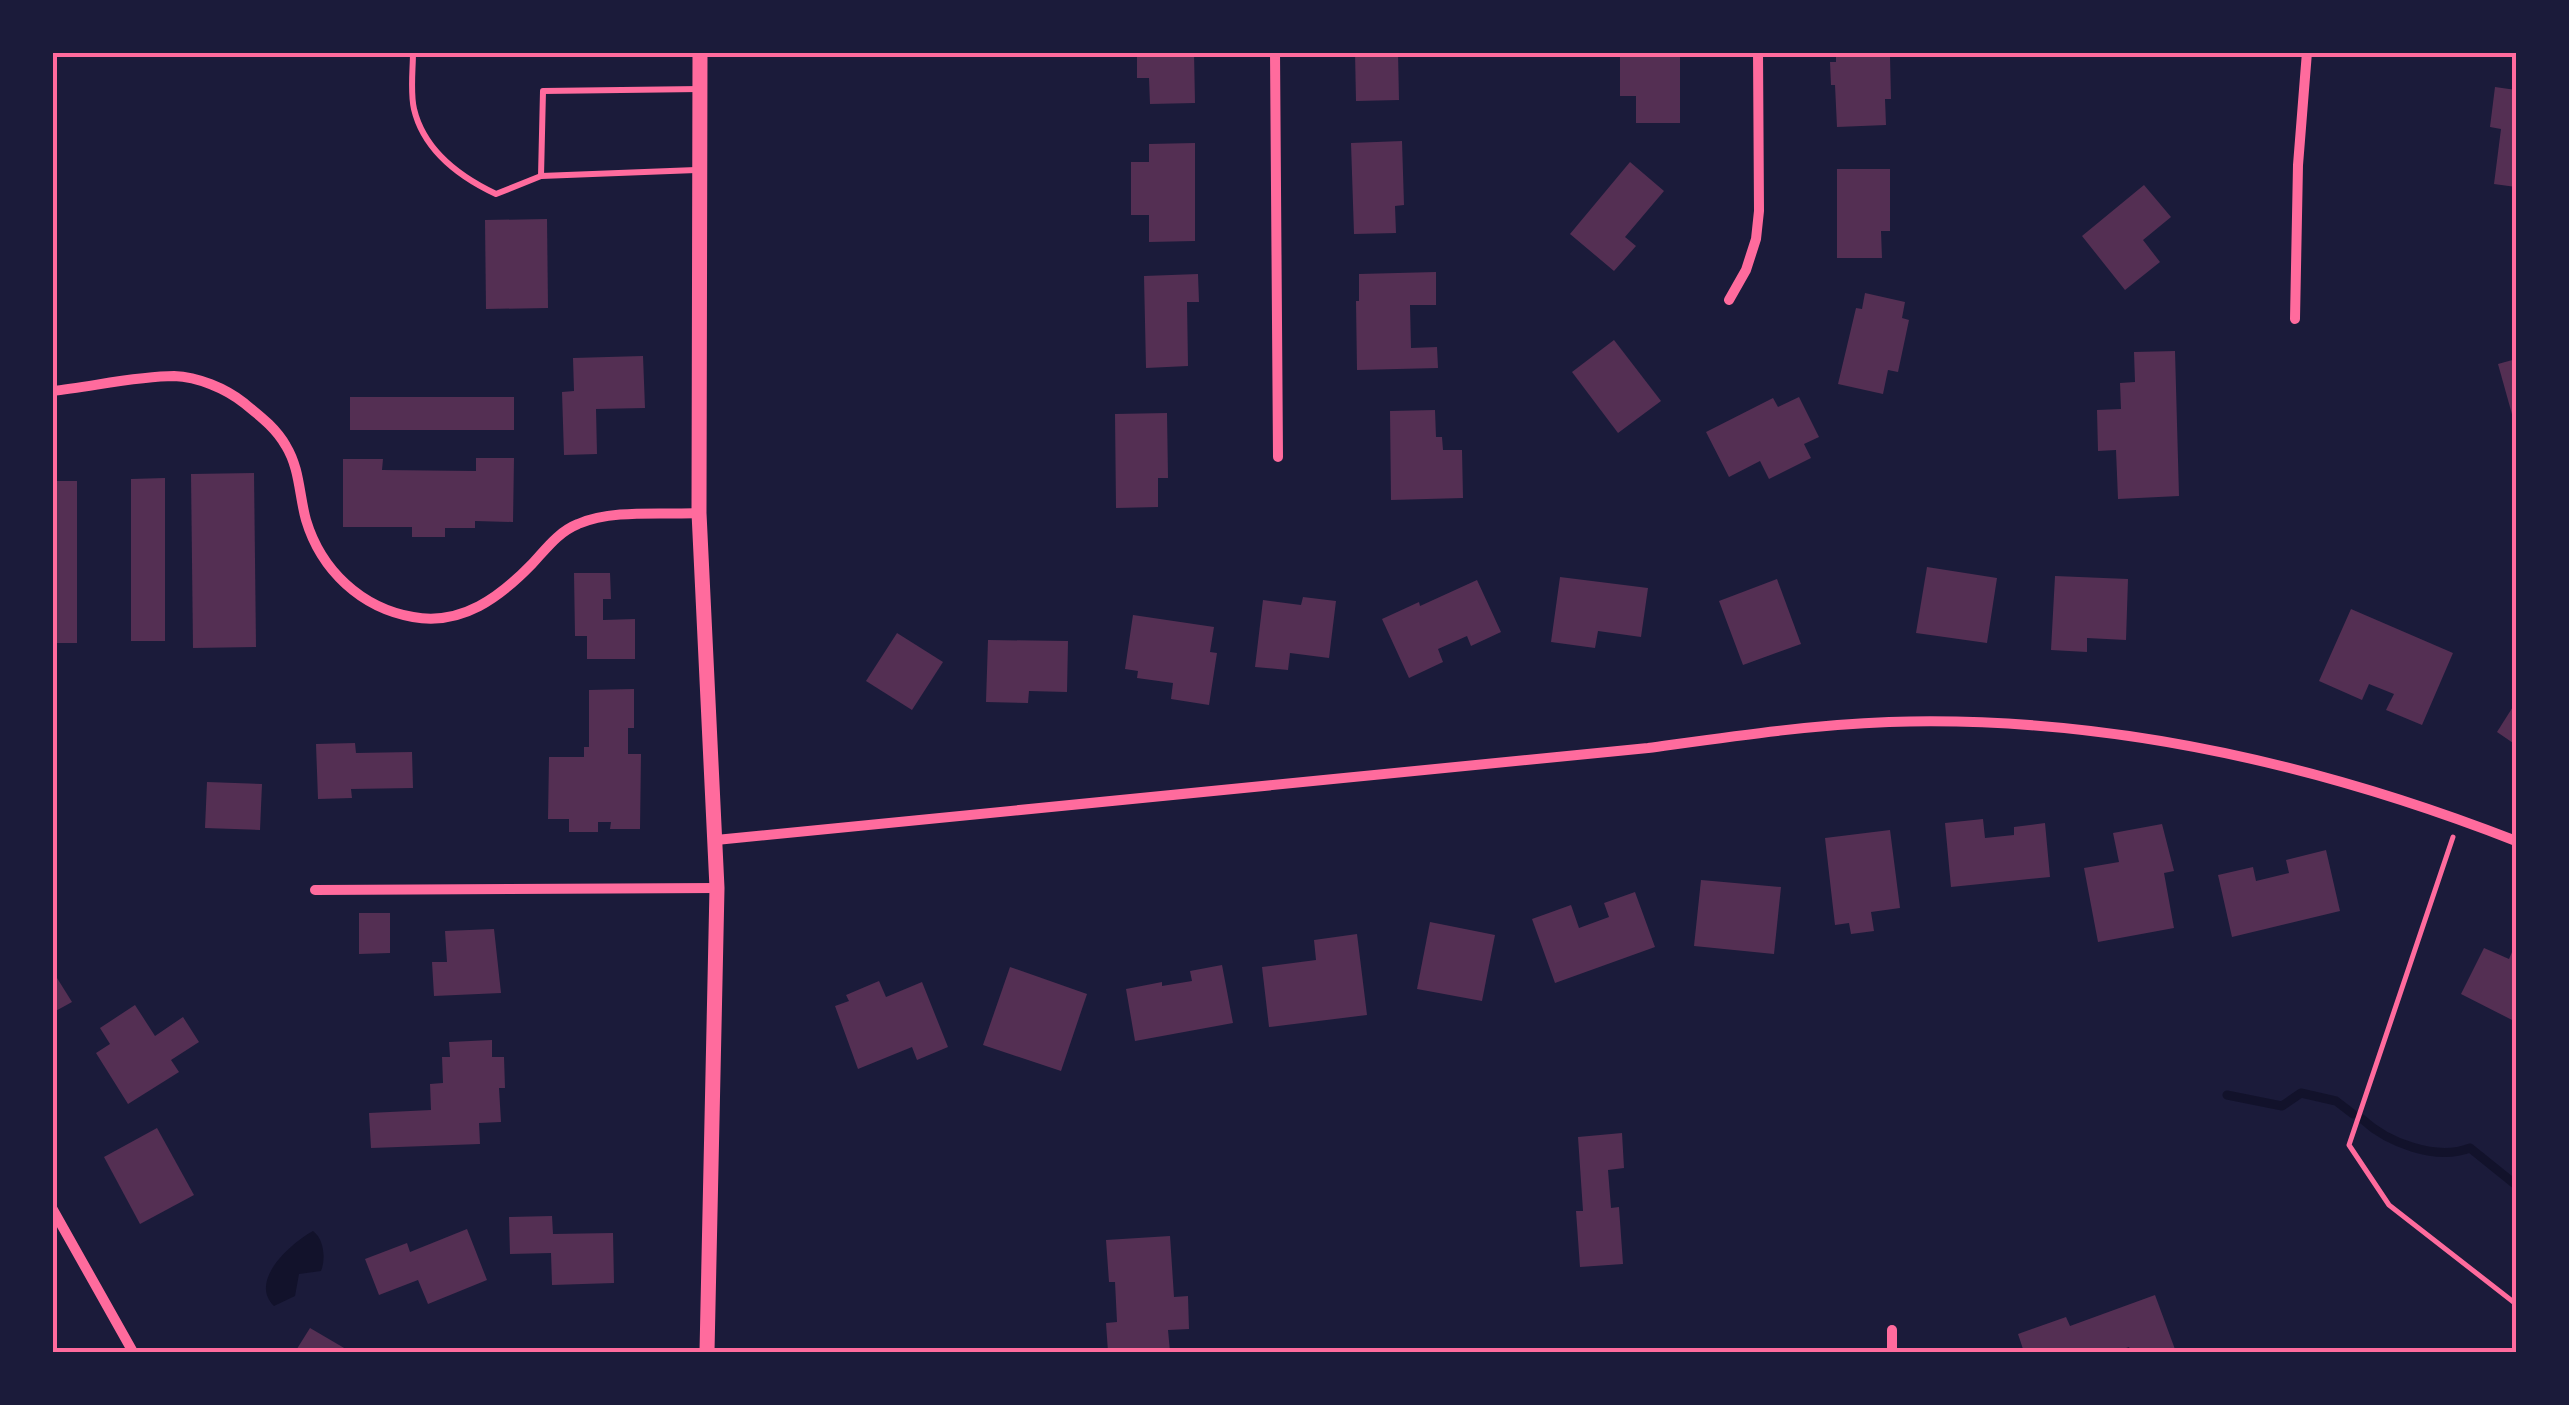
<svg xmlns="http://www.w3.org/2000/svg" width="2569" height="1405" font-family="Rubik,sans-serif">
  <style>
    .water { fill: #12122b }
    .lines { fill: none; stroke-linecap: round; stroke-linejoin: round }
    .stream { stroke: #12122b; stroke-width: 9 }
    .building { fill: #542f53 }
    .path { stroke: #ff6b9d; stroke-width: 5 }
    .service { stroke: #ff6b9d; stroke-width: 6 }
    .minor { stroke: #ff6b9d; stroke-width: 10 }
    .tertiary { stroke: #ff6b9d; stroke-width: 15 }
    .neatline { fill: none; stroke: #ff6b9d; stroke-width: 4 }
  </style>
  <rect width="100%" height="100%" fill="#1b1b3a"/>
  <!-- water -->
  <path class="water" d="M313,1231C324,1239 326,1259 321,1271L299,1274L295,1296L274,1306C248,1281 291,1243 313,1231Z"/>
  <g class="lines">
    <!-- stream -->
    <g class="stream">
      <polyline points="2227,1095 2282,1106 2301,1093 2336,1101 2353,1114"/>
      <path d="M2362,1119C2388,1143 2436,1161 2470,1148L2516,1185"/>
    </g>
  </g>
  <!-- building -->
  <g class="building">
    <polygon points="1137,52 1194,52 1195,103 1150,104 1149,78 1137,78"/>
    <polygon points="1355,52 1398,52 1399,100 1356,101"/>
    <polygon points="1620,52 1680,52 1680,123 1636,123 1636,96 1620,96"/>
    <polygon points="1836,52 1904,52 1904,56 1890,57 1891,99 1885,99 1886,125 1837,127 1835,85 1831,85 1830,62 1836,62"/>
    <polygon points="2495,87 2516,90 2516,187 2494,184 2501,129 2490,127"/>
    <polygon points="1402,141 1404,205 1395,206 1396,233 1354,234 1351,143"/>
    <polygon points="1195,143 1195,241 1149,242 1149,215 1131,215 1131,162 1149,162 1149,144"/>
    <polygon points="1630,162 1664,191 1625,237 1636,246 1614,271 1570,234"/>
    <polygon points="1837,169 1890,169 1890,231 1881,231 1882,258 1837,258"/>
    <polygon points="2144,185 2171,217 2143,240 2160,262 2125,290 2082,236"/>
    <polygon points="547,219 548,308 486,309 485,220"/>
    <polygon points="1436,272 1436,305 1410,305 1411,348 1437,347 1438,368 1357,370 1356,301 1359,301 1359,274"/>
    <polygon points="1198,274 1199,302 1187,302 1188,366 1146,368 1144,276"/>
    <polygon points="1865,293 1905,302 1902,318 1909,320 1898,372 1888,370 1883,394 1838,384 1856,308 1862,309"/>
    <polygon points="1614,340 1661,401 1618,433 1572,372"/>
    <polygon points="2175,351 2179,496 2118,499 2116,450 2098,451 2097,410 2121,409 2120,383 2135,382 2134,352"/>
    <polygon points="643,356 645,408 596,409 597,454 564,455 562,392 574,391 573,358"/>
    <polygon points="2516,359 2516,425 2515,425 2498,364"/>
    <rect x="350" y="397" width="164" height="33"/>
    <polygon points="1799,397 1819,437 1804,444 1811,458 1769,479 1760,461 1729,477 1706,432 1773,398 1778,407"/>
    <polygon points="1435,410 1436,437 1442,437 1443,450 1462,450 1463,498 1391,500 1390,411"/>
    <polygon points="1167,413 1168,478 1158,478 1158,507 1116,508 1115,414"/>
    <polygon points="476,458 514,458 513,522 475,521 475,528 445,528 445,537 412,537 412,527 343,527 343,459 383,459 382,470 476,471"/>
    <polygon points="254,473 256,647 193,648 191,474"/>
    <polygon points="165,478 165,641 131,641 131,479"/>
    <rect x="52" y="481" width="25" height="162"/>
    <polygon points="1927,567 1997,578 1987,643 1916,633"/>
    <polygon points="574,573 610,573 611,599 603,599 603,620 635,619 635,659 587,659 587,636 575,636"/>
    <polygon points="2055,576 2128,579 2126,640 2087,638 2087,652 2051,650"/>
    <polygon points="1560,577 1648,588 1641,637 1598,631 1595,648 1551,642"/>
    <polygon points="1777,579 1801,644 1743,665 1719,601"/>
    <polygon points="1477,580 1501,632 1471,646 1467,636 1438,649 1443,662 1409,678 1382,619 1419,602 1420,606"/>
    <polygon points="1303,597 1336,601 1329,658 1290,653 1288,670 1255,667 1263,600 1301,605"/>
    <polygon points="2351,609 2453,653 2422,725 2386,710 2394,694 2369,684 2362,700 2319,681"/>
    <polygon points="1133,615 1214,627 1210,652 1217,653 1209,705 1171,699 1173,683 1137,678 1138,671 1125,669"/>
    <polygon points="897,633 943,662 912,710 866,681"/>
    <polygon points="988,640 1068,641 1067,692 1029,691 1028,703 986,702"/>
    <polygon points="634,689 634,728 628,728 628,754 641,754 640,829 610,829 611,822 598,822 598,832 569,832 569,819 548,819 549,757 584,757 584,747 589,747 589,690"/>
    <polygon points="2516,702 2516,745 2497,732"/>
    <polygon points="355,743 356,753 412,752 413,788 351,789 352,798 318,799 316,744"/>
    <polygon points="207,782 262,784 260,830 205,828"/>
    <polygon points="1983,819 1985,838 2014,835 2014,827 2045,823 2050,877 1951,887 1945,823"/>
    <polygon points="2162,824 2174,871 2164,873 2174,928 2098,942 2084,868 2119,862 2113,833"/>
    <polygon points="1890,830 1900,908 1871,912 1874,931 1851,934 1849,923 1835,925 1825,838"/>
    <polygon points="2326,850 2340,911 2232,937 2218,875 2253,867 2256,881 2289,873 2286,860"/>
    <polygon points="1701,880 1781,887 1774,954 1694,946"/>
    <polygon points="1635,892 1655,947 1555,983 1532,919 1571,905 1579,928 1609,917 1604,903"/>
    <polygon points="359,913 390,913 390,953 359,954"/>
    <polygon points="1430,922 1495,935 1482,1001 1417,989"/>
    <polygon points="494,929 501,993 434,996 432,962 447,962 445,931"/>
    <polygon points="1357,934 1367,1015 1269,1027 1262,967 1316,960 1314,940"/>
    <polygon points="2516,943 2516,1022 2461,994 2484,948 2509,959"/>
    <polygon points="1222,965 1233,1023 1135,1041 1126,989 1162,982 1162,986 1192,981 1190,971"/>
    <polygon points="1010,967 1087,994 1061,1071 983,1045"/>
    <polygon points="52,970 72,1002 52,1013"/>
    <polygon points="879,981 886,997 922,982 948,1047 917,1060 912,1047 858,1069 835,1006 849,1001 846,995"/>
    <polygon points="135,1005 155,1036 183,1017 199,1042 171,1060 179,1072 128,1104 96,1053 110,1044 100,1028"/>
    <polygon points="492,1040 492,1057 504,1057 505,1088 499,1088 501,1122 479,1123 480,1144 371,1148 369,1113 431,1110 430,1084 443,1083 442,1057 450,1057 449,1042"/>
    <polygon points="157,1128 194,1195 140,1224 104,1157"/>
    <polygon points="1622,1133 1624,1168 1608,1170 1611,1208 1619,1207 1623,1264 1580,1267 1576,1211 1583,1211 1578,1137"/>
    <polygon points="552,1216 553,1234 613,1233 614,1283 552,1285 551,1253 510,1254 509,1217"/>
    <polygon points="467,1229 487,1280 428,1304 418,1280 379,1295 365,1259 407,1243 410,1252"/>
    <polygon points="1170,1236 1174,1297 1188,1296 1189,1329 1168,1330 1170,1352 1108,1352 1106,1323 1117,1322 1115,1282 1109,1282 1106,1240"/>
    <polygon points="2155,1295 2176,1352 2131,1352 2129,1347 2114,1352 2024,1352 2018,1334 2066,1317 2070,1326"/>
    <polygon points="310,1328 351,1352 295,1352"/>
  </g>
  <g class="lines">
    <!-- path -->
    <polyline class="path" points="2453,837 2349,1145 2389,1205 2516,1304"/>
    <!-- service -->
    <g class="service">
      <path d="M413,52C413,70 410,92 414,109C424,151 460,177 496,194L541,176"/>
      <polyline points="696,170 541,176 543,91 700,89"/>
    </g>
    <!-- minor -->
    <g class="minor">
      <polyline points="1275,52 1278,457"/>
      <polyline points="1729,300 1746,270 1756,239 1759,211 1758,52"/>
      <polyline points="2295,319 2298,165 2307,52"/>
      <path d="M52,391C90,387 137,376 174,376C198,377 225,388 244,403C260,416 276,428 286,446C300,469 299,495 306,520C321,570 361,608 413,617C462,626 500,597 532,564C546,549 558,532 578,524C613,509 661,515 699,513"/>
      <path d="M716,840L1648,748C1728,737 1808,725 1889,722C2105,715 2316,763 2516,841"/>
      <polyline points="315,890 717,888"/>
      <polyline points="52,1208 133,1352"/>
      <polyline points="1892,1330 1892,1352"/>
    </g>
    <!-- tertiary -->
    <polyline class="tertiary" points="700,52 699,513 717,888 707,1352"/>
  </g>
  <!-- border -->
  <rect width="2569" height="1405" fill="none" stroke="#1b1b3a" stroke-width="110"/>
  <rect x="55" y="55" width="2459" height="1295" class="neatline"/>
</svg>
